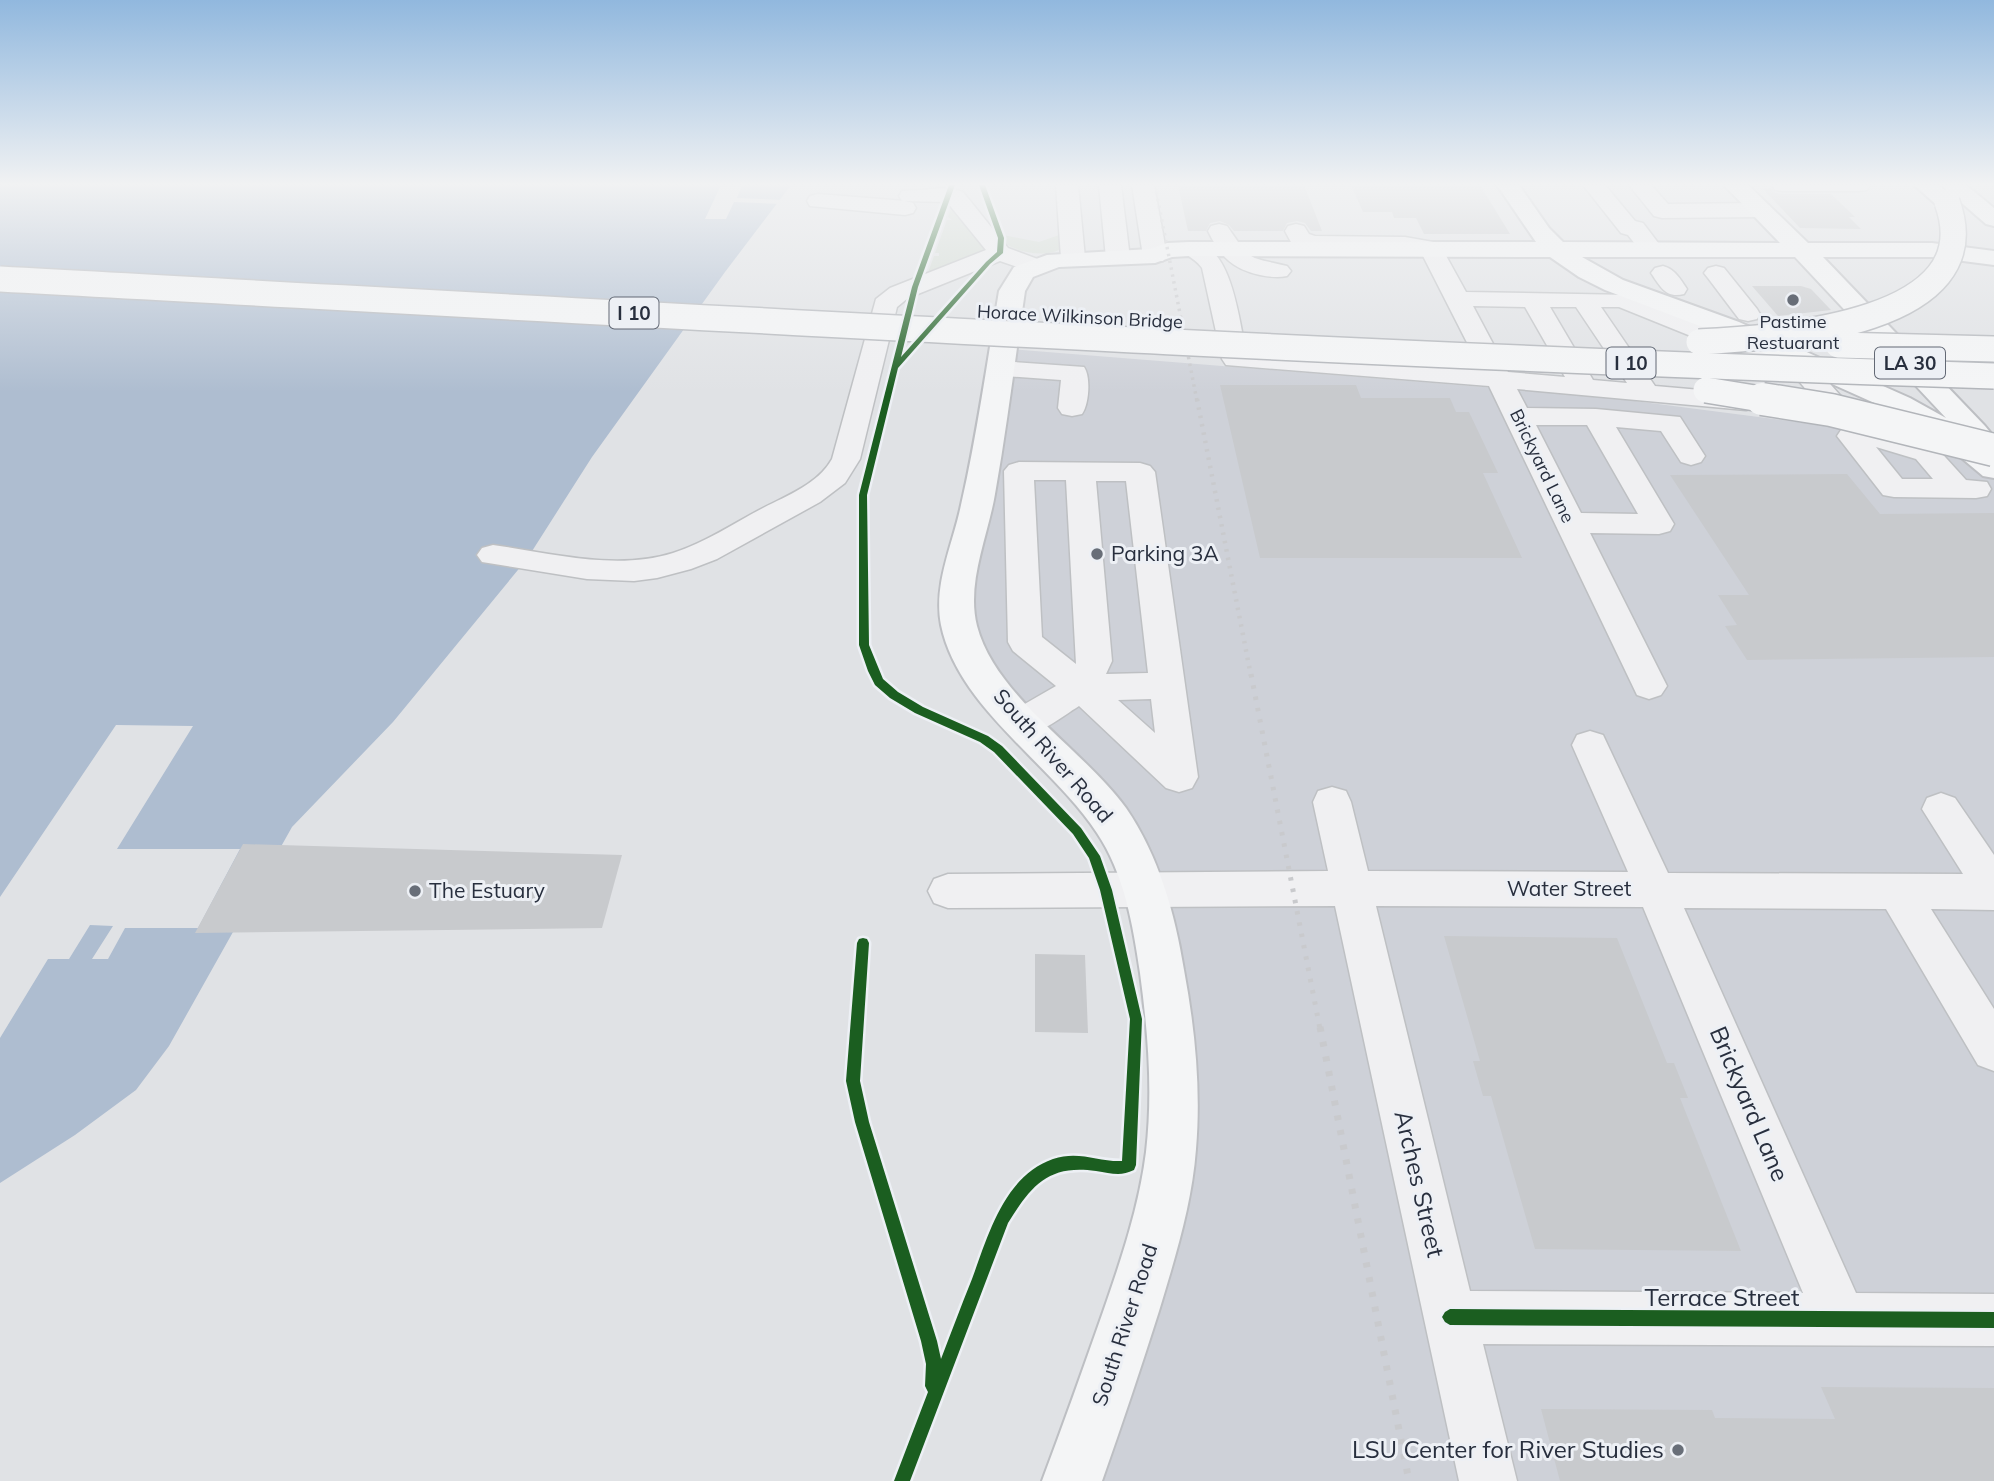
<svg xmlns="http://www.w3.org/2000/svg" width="1994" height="1481" font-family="Mulish,sans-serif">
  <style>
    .built { fill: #ced1d8 }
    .green { fill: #d0d9d0 }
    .water { fill: #aebdd0 }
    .pier { fill: #e0e2e5 }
    .building { fill: #c8cacd }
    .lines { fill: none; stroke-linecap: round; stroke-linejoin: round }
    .minor-casing { stroke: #bec0c3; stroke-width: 3 }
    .major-casing { stroke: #bdbfc3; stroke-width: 4 }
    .highway-casing { stroke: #b2b5ba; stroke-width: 4 }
    .minor { fill: #f0f0f2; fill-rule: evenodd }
    .major { fill: #f4f5f6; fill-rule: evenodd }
    .highway { fill: #f4f5f6; fill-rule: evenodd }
    .rail-far3 { stroke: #c9cacd; stroke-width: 3.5; stroke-dasharray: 2.5 4.5; stroke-linecap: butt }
    .rail-far2 { stroke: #c9cacd; stroke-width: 4.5; stroke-dasharray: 2.5 6; stroke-linecap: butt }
    .rail-far1 { stroke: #c9cacd; stroke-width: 5; stroke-dasharray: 3.5 8; stroke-linecap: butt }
    .rail { stroke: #c9cacd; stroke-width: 7; stroke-dasharray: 5 10; stroke-linecap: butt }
    .highway-bridge-far1-casing { stroke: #b2b5ba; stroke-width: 28; stroke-linecap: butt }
    .highway-bridge-casing { stroke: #b2b5ba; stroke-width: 35; stroke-linecap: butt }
    .highway-bridge-far1 { stroke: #f4f5f6; stroke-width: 25 }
    .highway-bridge { stroke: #f4f5f6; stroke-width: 32 }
    .cycleway-casing { stroke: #edf0f5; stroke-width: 5 }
    .cycleway { fill: #1b5e20; fill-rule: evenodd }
    .poi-dot { fill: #686e78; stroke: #edf0f5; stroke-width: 2.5 }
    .labels { text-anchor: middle; stroke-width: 6; stroke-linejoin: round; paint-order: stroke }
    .far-street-label { font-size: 18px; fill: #282f3e; stroke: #edf0f5 }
    .far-poi-label { font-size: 18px; fill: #282f3e; stroke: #edf0f5 }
    .shield { fill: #edf0f5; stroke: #636975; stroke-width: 2 }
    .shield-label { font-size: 19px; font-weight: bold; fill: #282f3e }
    .poi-label { font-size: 21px; fill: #282f3e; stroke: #edf0f5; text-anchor: start }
    .street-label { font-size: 21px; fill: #282f3e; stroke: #edf0f5 }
    .near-street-label { font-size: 24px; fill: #282f3e; stroke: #edf0f5 }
    .near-poi-label { font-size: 24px; fill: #282f3e; stroke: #edf0f5; text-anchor: end }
  </style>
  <rect width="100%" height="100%" fill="#e0e2e5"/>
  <!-- built -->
  <polygon class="built" points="1011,349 1596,396 1812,424 1966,450 1994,476 1994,1481 1093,1481 1153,1295 1172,949 977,639 971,604"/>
  <!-- green -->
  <g class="green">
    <polygon points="952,206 986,248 926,278 934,256 939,256 939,253 935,253 947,220 952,220 948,217"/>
    <path d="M1062,234V248C1048,258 1020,253 1006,244L1003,235L1039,242Z"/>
  </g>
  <!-- water -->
  <polygon class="water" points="0,185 791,185 725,272 592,457 527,559 393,722 292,827 169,1046 136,1090 75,1135 0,1183"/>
  <!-- pier -->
  <g class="pier">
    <polygon points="721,185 742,185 737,198 786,200 783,204 734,202 726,219 705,219"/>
    <polygon points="116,725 193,726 117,849 240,849 198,928 125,928 108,959 92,959 113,926 90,925 69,959 48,959 0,1038 0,897"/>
  </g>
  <!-- building -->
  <g class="building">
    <polygon points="1178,185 1304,185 1322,231 1311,231 1305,223 1297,221 1287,223 1283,231 1234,231 1229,225 1220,221 1210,223 1206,231 1188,231"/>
    <polygon points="1351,185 1480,185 1510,234 1424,234 1416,218 1394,218 1392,212 1363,212"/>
    <polygon points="1762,188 1771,188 1775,193 1783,194 1831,194 1855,217 1849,217 1861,229 1800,228"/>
    <polygon points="1752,286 1801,286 1811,289 1831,310 1778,316"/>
    <polygon points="1220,385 1356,385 1361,398 1450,398 1456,412 1469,412 1498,473 1483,473 1522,558 1260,558"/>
    <polygon points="1847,474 1880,514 1994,513 1994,657 1747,660 1725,626 1737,625 1718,595 1749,595 1670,475"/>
    <polygon points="243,844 622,855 602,928 195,933"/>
    <polygon points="1444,936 1617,938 1667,1063 1674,1063 1688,1098 1680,1098 1741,1251 1535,1249 1491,1096 1483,1096 1473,1061 1480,1061"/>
    <polygon points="1035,954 1085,955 1088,1033 1035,1032"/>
    <polygon points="1821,1387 1994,1388 1994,1481 1560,1481 1541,1409 1712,1410 1715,1418 1835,1419"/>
  </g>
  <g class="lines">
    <!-- minor casing -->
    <g class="minor-casing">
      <g id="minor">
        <polygon points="1056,185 1078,185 1085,258 1081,263 1065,263 1061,258"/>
        <polygon points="1099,185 1121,185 1130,258 1126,263 1110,263 1106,258"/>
        <polygon points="1132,185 1154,185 1167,256 1163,261 1147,261 1143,256"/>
        <polygon points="1583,185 1605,185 1635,221 1643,223 1662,248 1658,253 1642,253 1628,235 1621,233"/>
        <polygon points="1629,185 1651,185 1668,204 1761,203 1769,205 1772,210 1769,215 1761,217 1662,218 1654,216"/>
        <polygon points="1772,185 1870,185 1867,190 1859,191 1783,191 1775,190"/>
        <path d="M949,188L963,192L1008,248L1043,261L1047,266L1043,271L1035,273L1000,261L908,298L897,307L860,459L845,483L820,502L717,559L691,569L657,578L634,581L587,579L482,562L477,555L482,548L493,545C550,553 616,571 673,553C705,543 734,523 763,508C788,495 818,484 832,459L876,299L890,288L986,250L947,202L902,201L899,196L902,191Z"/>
        <polygon points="818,194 905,201 913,203 916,208 913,213 905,215 810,206 807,201 810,196"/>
        <path d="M1219,224L1227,226C1252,262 1245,256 1287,266L1291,271L1287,276C1278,278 1270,277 1260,275C1232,269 1220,256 1208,231L1211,226Z"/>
        <path d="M1296,224L1304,226L1309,234L1315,236L1405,237L1439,243L1466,292L1631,295L1815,367L1871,430L1896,434L1936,447L1966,480L1987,482L1991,489L1987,496L1976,498L1894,497L1883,495L1837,436L1841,430L1797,379L1619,307H1601L1655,386L1746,394L1756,396L1760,402L1756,408L1746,410L1517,389L1527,408L1596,409L1680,417L1705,456L1701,462L1691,465L1681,462L1661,431L1616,427L1674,524L1670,531L1659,534L1590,533L1667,686L1661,695L1649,699L1637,695L1489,386L1226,365L1222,359L1202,268C1196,259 1187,257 1181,249L1185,244C1231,233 1239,321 1246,352L1321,355L1481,370L1422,254L1314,250L1292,244L1285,231L1288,226ZM1473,306L1525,307L1565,377L1508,372ZM1550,307H1576L1627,383L1593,380ZM1536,425H1587L1638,514L1581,513ZM1876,447L1916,459L1933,479H1902Z"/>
        <path d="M1663,266C1675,269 1680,279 1687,289L1684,294C1666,299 1660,286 1651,273L1655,268Z"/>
        <polygon points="1716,266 1724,268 1757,309 1760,314 1757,319 1748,321 1739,319 1708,278 1704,273 1708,268"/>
        <path d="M1000,361L1084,367C1091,377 1089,404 1082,414L1072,416L1062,414L1058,408L1061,380L991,375L987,369L991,363Z"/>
        <path d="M1019,462L1140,463L1150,466L1155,472L1198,777L1192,788L1179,792L1166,788L1079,706C1058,719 1036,740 1011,732L1006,722L1011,712L1056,686L1013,651L1008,642L1004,471L1009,465ZM1034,480H1066L1076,664L1042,637ZM1096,481H1126L1148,673L1106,674L1112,661ZM1151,699L1155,733L1118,700Z"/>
        <path d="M1590,731L1603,735L1668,873L1963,874L1922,809L1927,798L1941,793L1955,798L1994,855V910L1931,909L1994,1009V1071L1978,1065L1886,909L1684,908L1856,1293L1994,1294V1346L1483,1344L1517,1481H1459L1335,906L948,908L934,903L928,891L934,879L948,874L1328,871L1313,802L1318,791L1332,787L1346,791L1351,802L1368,871L1628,872L1572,745L1577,735ZM1376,906L1643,907L1803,1293L1470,1291Z"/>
      </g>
    </g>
    <!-- major casing -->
    <g class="major-casing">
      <g id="major">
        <path d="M1497,185H1519L1549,228L1563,242L1780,243L1724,185H1748L1808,243H1932L1994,251V265L1932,257H1823L1985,426L1990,432L1985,438L1977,440L1994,454V478L1983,476L1934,435L1890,410L1721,334L1605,290L1579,277L1550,257L1189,256L1172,257L1155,263L1059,267L1033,277L1025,291C1015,359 1007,427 995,494C988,536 966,583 977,626C995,696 1084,750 1126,808C1159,856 1175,914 1184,970C1195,1029 1201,1089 1196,1149C1192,1204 1175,1258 1159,1311C1141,1368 1122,1424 1102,1481H1042C1063,1425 1083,1369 1103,1312C1121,1260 1139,1207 1146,1152C1153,1092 1148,1032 1140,973C1133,925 1124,873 1097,833C1052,764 958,708 941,625C933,584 953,544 961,505C977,435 987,363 999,291L1014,267L1047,255L1150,249L1167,243L1189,242H1536ZM1582,257H1795L1946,418L1910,398L1739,322L1623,280Z"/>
        <polygon points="1941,185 1966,185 1994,208 1994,226 1986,224"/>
      </g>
    </g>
    <!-- highway casing -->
    <g class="highway-casing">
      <polygon id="highway" points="1914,185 1939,185 1958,202 1955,207 1939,207"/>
    </g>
    <!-- minor -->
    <use href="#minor" class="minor"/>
    <!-- major -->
    <use href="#major" class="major"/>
    <!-- highway -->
    <use href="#highway" class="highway"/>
    <!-- rail-far3 -->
    <polyline class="rail-far3" points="1155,185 1197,401"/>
    <!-- rail-far2 -->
    <polyline class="rail-far2" points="1197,399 1251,676"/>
    <!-- rail-far1 -->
    <polyline class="rail-far1" points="1251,674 1320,1029"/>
    <!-- rail -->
    <polyline class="rail" points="1320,1027 1409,1481"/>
    <!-- highway-bridge-far1 casing -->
    <g class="highway-bridge-far1-casing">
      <g id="highway-bridge-far1">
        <path d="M0,279C664,315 1329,355 1994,376"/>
        <path d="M1699,342C1761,338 1994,329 1947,202"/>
        <polyline points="1838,345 1994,349"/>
        <polyline points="1706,390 1773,401"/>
      </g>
    </g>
    <!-- highway-bridge casing -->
    <g class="highway-bridge-casing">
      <polyline id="highway-bridge" points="1762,399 1831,410 1994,450"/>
    </g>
    <!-- highway-bridge-far1 -->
    <use href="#highway-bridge-far1" class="highway-bridge-far1"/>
    <!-- highway-bridge -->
    <use href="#highway-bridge" class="highway-bridge"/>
    <!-- cycleway casing -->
    <g class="cycleway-casing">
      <g id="cycleway">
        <path d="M949,185H955L918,287L901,357L986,262L997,252L998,238L979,185H985L1004,238L1003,253L990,264L898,368L867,495L869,645L883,679L898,692L923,707L988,736L1002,746L1081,828L1100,856L1112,890L1142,1019L1136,1165L1134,1170C1120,1177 1111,1173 1096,1171C1048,1164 1031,1186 1008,1223L910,1481H894L928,1392L925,1386L926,1364L921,1341L855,1122L846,1081L857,943L859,939L863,938L867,939L869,943L860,1081L869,1122L937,1341L941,1359C951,1333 961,1306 972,1279C988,1236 1004,1176 1053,1159C1079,1150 1098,1162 1122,1161L1130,1019L1100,890L1089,858L1073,834L994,752L980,742L915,713L890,698L875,685L868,671L859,645V495L912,287Z"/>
        <polygon points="1450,1309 1994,1312 1994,1328 1450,1325 1445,1322 1442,1317 1445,1312"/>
      </g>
    </g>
    <!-- cycleway -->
    <use href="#cycleway" class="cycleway"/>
  </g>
  <!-- sky -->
  <linearGradient id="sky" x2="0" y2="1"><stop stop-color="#91b8de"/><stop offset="0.47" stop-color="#f1f2f3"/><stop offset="1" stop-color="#f1f2f3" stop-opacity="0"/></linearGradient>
  <rect width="1994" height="392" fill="url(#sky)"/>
  <!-- markers -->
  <g class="poi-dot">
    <circle cx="1793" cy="300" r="7"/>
    <circle cx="1097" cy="554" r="7"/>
    <circle cx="415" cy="891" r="7"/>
    <circle cx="1678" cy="1450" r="7"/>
  </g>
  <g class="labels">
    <!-- far-street labels -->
    <g class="far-street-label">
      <text transform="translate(1080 317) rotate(3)" y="6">Horace Wilkinson Bridge</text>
      <text transform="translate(1542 466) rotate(64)" y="6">Brickyard Lane</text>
    </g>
    <!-- far-poi labels -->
    <g class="far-poi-label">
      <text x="1793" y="328">Pastime<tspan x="1793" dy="21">Restuarant</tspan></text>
    </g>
    <!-- shield labels -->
    <g class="shield">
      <rect x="609.5" y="297.5" width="49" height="31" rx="5"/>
      <rect x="1606.5" y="347.5" width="49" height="31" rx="5"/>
      <rect x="1875" y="347.5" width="70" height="31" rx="5"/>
    </g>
    <g class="shield-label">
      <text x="634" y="320">I 10</text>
      <text x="1631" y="370">I 10</text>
      <text x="1910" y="370">LA 30</text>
    </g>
    <!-- poi labels -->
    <g class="poi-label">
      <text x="1111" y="561">Parking 3A</text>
      <text x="429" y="898">The Estuary</text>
    </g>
    <!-- street labels -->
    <g class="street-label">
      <text transform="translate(1053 756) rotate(49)" y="7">South River Road</text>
      <text x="1569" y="896">Water Street</text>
      <text transform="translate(1125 1325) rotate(-72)" y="7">South River Road</text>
    </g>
    <!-- near-street labels -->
    <g class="near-street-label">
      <text transform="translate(1749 1104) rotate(67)" y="8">Brickyard Lane</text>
      <text transform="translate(1419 1184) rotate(77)" y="8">Arches Street</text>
      <text x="1722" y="1306">Terrace Street</text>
    </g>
    <!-- near-poi labels -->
    <g class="near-poi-label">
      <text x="1664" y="1458">LSU Center for River Studies</text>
    </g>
  </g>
</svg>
